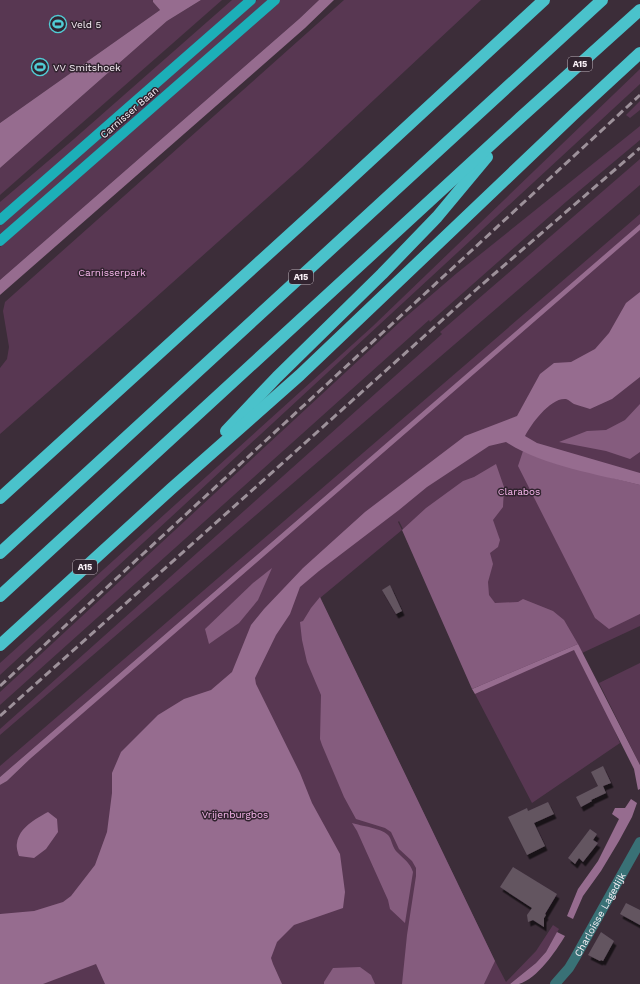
<svg xmlns="http://www.w3.org/2000/svg" width="640" height="984" font-family="'Work Sans',sans-serif">
  <style>
    .green { fill: #583752 }
    .forest { fill: #855c7e }
    .water { fill: #966c8f }
    .building { fill: #635461; filter: url(#shadow) }
    .lines { fill: none; stroke-linecap: round; stroke-linejoin: round }
    .minor { stroke: #397176; stroke-width: 10 }
    .major { stroke: #1cafb8; stroke-width: 10 }
    .highway { stroke: #4ac2cb; stroke-width: 12 }
    .rail { stroke: #9d919a; stroke-width: 3; stroke-dasharray: 8 4; stroke-linecap: butt }
    .labels { text-anchor: middle; stroke-width: 3; stroke-linejoin: round; paint-order: stroke }
    .shield { fill: #31232f; stroke: #bdb2bb; stroke-width: 1 }
    .shield-label { font-size: 9px; font-weight: bold; fill: #f9f0f7 }
    .poi-label { font-size: 10px; fill: #f9f0f7; stroke: #31232f; text-anchor: start }
    .street-label { font-size: 10px; fill: #f9f0f7; stroke: #31232f }
    .park-label { font-size: 10px; fill: #f9b8ee; stroke: #31232f }
  </style>
  <defs>
    <filter id="shadow"><feDropShadow dx="2.5" dy="4.5" stdDeviation="0" flood-color="#0009"/></filter>
  </defs>
  <rect width="100%" height="100%" fill="#3c2d39"/>
  <!-- green -->
  <g class="green">
    <polygon points="0,0 153,0 153,2 160,10 0,123"/>
    <polygon points="201,0 222,0 0,195 0,168 167,21"/>
    <polygon points="232,0 246,0 0,216 0,202 74,139"/>
    <polygon points="257,0 269,0 0,236 0,225"/>
    <polygon points="280,0 319,0 299,19 0,280 0,247"/>
    <polygon points="344,0 481,0 302,167 135,316 0,434 0,368 7,359 9,347 3,311 5,302"/>
    <polygon points="640,69 640,84 0,675 0,663 373,326"/>
    <polygon points="640,101 640,110 630,118 626,115"/>
    <polygon points="640,126 640,140 567,201 430,322 429,320 0,705 0,692 401,321 457,273"/>
    <polygon points="640,159 640,185 0,735 0,729 442,334 440,332 455,319"/>
    <polygon points="640,214 640,626 582,653 620,743 532,803 475,694 482,691 399,521 398,522 402,530 320,598 495,961 506,982 536,951 553,925 559,929 546,952 536,963 510,984 0,984 0,785 7,781 30,759 551,301 0,777 0,766"/>
    <polygon points="640,663 640,765 599,683"/>
  </g>
  <!-- forest -->
  <g class="forest">
    <polygon points="640,404 640,452 630,459 606,451 559,442 587,431 606,430 625,420"/>
    <polygon points="523,451 554,463 640,485 640,614 609,629 595,618 518,466"/>
    <polygon points="496,464 504,487 503,507 493,520 500,540 498,547 490,553 493,564 488,582 489,595 495,603 518,602 523,599 553,611 564,620 578,644 472,689 402,530 426,508 463,481 474,477"/>
    <polygon points="272,568 258,600 239,623 209,644 205,629 253,583"/>
    <polygon points="320,597 495,961 484,984 402,984 407,935 416,876 416,868 412,861 399,849 391,832 385,828 356,819 344,797 322,745 320,739 321,695 307,662 302,640 300,622 303,621 311,608"/>
    <path d="M352,823C361,826 381,828 388,835C392,839 392,848 398,853C405,860 410,863 413,872L405,923L390,909L388,900L357,831Z"/>
    <polygon points="360,967 371,975 375,984 324,984 324,982 333,968"/>
  </g>
  <!-- water -->
  <g class="water">
    <polygon points="153,0 201,0 167,21 0,168 0,123 160,10 153,2"/>
    <polygon points="319,0 334,0 305,28 0,295 0,280 299,19"/>
    <polygon points="640,224 640,230 30,759 7,781 0,785 0,777"/>
    <path d="M640,292V377L612,399L590,409C585,407 579,406 574,404C572,403 569,400 566,399C551,397 531,424 525,436L537,443L640,473V485C597,474 543,466 506,442L489,446L427,487L399,510L319,571L300,587L290,614L276,635L255,678L256,684L300,773L312,803L340,854L345,892L343,908L294,925L277,942L271,958L273,964L282,984H105L96,964L43,984H0V914L34,911L63,902L71,896L95,865L107,832L112,793V773L121,752L158,715L184,699L211,690L232,672L251,625L264,609L303,568L365,512L465,436L517,416L540,374L554,363L571,362L595,349L609,333L626,303Z"/>
    <polygon points="578,644 640,765 640,789 638,790 634,769 574,650 475,694 472,689"/>
    <polygon points="631,799 637,803 632,817 619,841 601,871 583,896 573,919 567,916 578,889 598,861 619,819 612,814 615,808 625,808"/>
    <path d="M48,812L57,819L58,832L46,849L34,858L19,856C18,853 16,847 17,843C19,828 35,819 48,812Z"/>
    <path d="M557,932L565,936C556,951 537,979 519,984C517,984 512,984 510,984L536,963L546,952Z"/>
  </g>
  <!-- building -->
  <g class="building">
    <polygon points="390,585 402,611 396,614 382,590"/>
    <polygon points="603,766 611,783 603,786 606,793 591,800 592,801 581,807 576,797 598,786 591,772"/>
    <polygon points="548,802 554,814 534,823 545,846 527,855 508,817 527,808 528,811"/>
    <polygon points="590,829 597,834 593,840 598,843 583,862 579,858 575,864 568,858"/>
    <polygon points="513,867 557,894 545,914 546,915 544,918 544,927 533,920 528,922 527,915 532,908 500,887"/>
    <polygon points="626,903 640,910 640,925 620,914"/>
    <polygon points="601,932 614,941 603,961 601,960 600,961 588,955"/>
  </g>
  <g class="lines">
    <!-- minor -->
    <path class="minor" id="s1" d="M555,984L569,968L575,958L640,842"/>
    <!-- major -->
    <g class="major">
      <polyline points="0,220 251,0"/>
      <polyline points="0,241 275,0"/>
    </g>
    <!-- highway -->
    <g class="highway">
      <polyline points="226,431 277,377 382,274 437,217 487,157"/>
      <polyline points="0,498 321,206 544,0"/>
      <polyline points="0,553 602,0"/>
      <polyline points="0,596 520,118 640,10"/>
      <polyline points="0,645 171,489 300,375 573,115 640,53"/>
    </g>
    <!-- rail -->
    <g class="rail">
      <polyline points="0,686 640,95"/>
      <polyline points="0,716 478,288 640,148"/>
    </g>
  </g>
  <!-- icons -->
  <defs>
    <g id="stadium-ring" transform="scale(0.9)"><circle r="9.5" fill="#31232f" stroke="#51ccd5" stroke-width="1.5"/><path d="M0-5a6.5 5 0 1 0 0 10a6.5 5 0 1 0 0-10ZM-3.5-1.8h7v3.6h-7Z" fill="#51ccd5"/></g>
  </defs>
  <g fill-rule="evenodd">
    <use href="#stadium-ring" x="58" y="24"/>
    <use href="#stadium-ring" x="40" y="67"/>
  </g>
  <g class="labels">
    <!-- shield labels -->
    <g class="shield">
      <rect x="568" y="57" width="24" height="14" rx="3"/>
      <rect x="289" y="270" width="24" height="14" rx="3"/>
      <rect x="73" y="560" width="24" height="14" rx="3"/>
    </g>
    <g class="shield-label">
      <text x="580" y="67">A15</text>
      <text x="301" y="280">A15</text>
      <text x="85" y="570">A15</text>
    </g>
    <!-- poi labels -->
    <g class="poi-label">
      <text x="71" y="28">Veld 5</text>
      <text x="53" y="71">VV Smitshoek</text>
    </g>
    <!-- street labels -->
    <g class="street-label">
      <text transform="translate(129 112) rotate(-41)" y="4">Carnisser Baan</text>
      <text dy="4" stroke="none"><textPath href="#s1" startOffset="83">Charloisse Lagedijk</textPath></text>
    </g>
    <!-- park labels -->
    <g class="park-label">
      <text x="112" y="276">Carnisserpark</text>
      <text x="519" y="495">Clarabos</text>
      <text x="235" y="818">Vrijenburgbos</text>
    </g>
  </g>
</svg>
